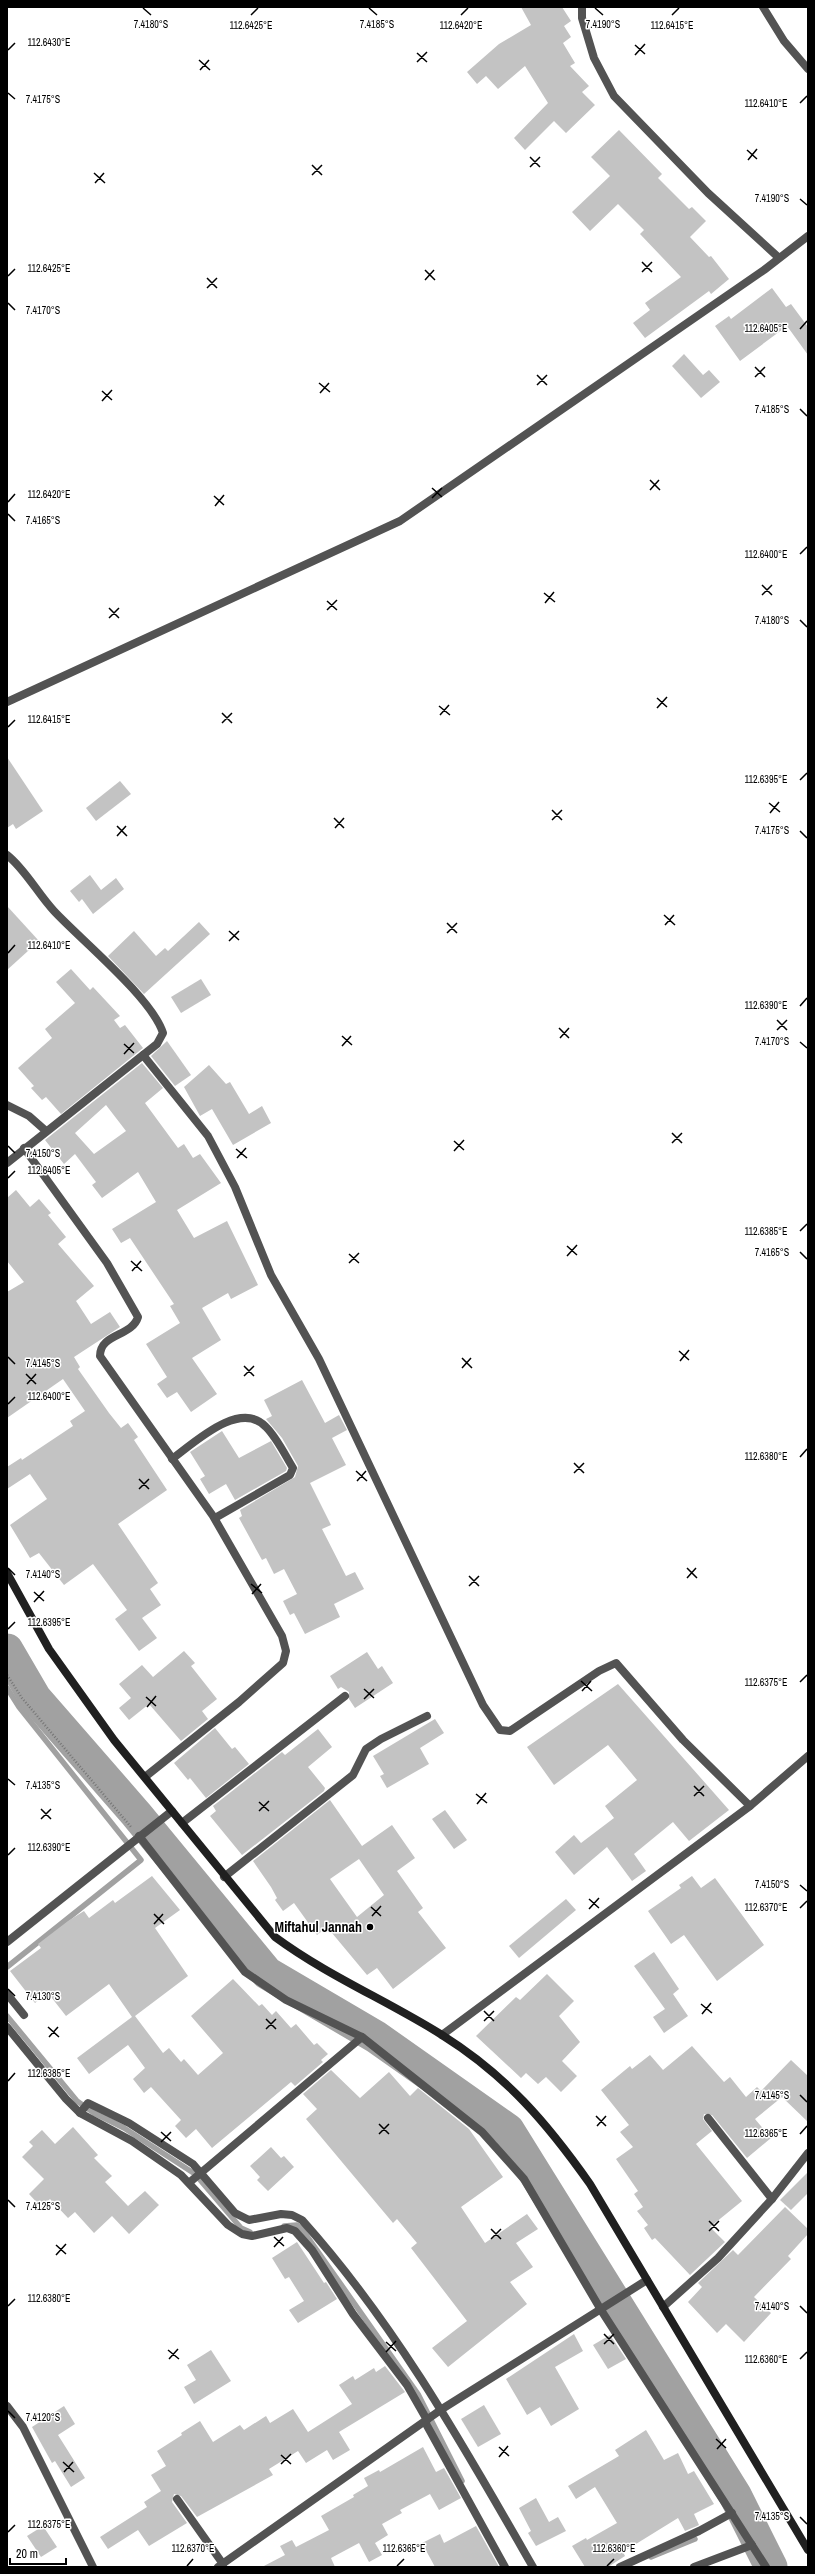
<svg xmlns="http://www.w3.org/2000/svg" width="815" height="2574" font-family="'Archivo Narrow',sans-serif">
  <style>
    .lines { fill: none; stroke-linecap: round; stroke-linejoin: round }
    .stream { stroke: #a1a1a1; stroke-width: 5.5 }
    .river { stroke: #a1a1a1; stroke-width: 33 }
    .building { fill: #c3c3c3; fill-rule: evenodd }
    .path { stroke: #757575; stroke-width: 2.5; stroke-dasharray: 1 2; stroke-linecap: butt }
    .street { stroke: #535353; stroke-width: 8 }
    .secondary { stroke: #202020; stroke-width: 8 }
    .ticks { fill: none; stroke: #000; stroke-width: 1.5 }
    .poi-dot { fill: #000; stroke: #fff; stroke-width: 1.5 }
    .labels { text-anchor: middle; stroke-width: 3; stroke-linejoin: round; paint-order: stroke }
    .poi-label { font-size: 14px; font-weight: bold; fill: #000; stroke: #fff; text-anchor: end }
    .ticks-label { font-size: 10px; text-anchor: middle; fill: #000; stroke: #fff; stroke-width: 3; stroke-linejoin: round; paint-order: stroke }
  </style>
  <rect width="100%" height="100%" fill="#fff"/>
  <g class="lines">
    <!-- stream -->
    <g class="stream">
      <polyline points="7,1688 19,1707 141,1860 7,1967"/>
      <polyline points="7,2016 77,2101 94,2113 124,2128 195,2174 241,2228 250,2232"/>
      <polyline points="284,2226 297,2225 302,2229 418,2394 462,2481"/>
      <polyline points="651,2557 695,2539"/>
    </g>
    <!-- river -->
    <polyline class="river" points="7,1650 35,1698 136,1814 267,1973 376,2037 508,2130 735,2495 771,2567"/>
  </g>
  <!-- building -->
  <g class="building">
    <polygon points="521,7 562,7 571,21 564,26 571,37 563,43 575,63 570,66 589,86 582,92 595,105 566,133 554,121 525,150 514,138 548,103 525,66 498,89 486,76 477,84 467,72 499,44 531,25"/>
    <polygon points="619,130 662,174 658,178 689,209 692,207 706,221 690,237 709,257 711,256 729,279 711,294 709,291 645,338 633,323 650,310 645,303 681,277 640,234 644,230 618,204 590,231 572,212 610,176 591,157"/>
    <polygon points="772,288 786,307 791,304 808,327 808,355 787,326 740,361 715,326 729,316 731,319"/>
    <polygon points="684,354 703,375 709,370 720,382 701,398 672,366"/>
    <polygon points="7,757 43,811 16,829 13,824 7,828"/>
    <polygon points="120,781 131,794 96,821 86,808"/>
    <polygon points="90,875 101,890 116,878 124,889 93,914 82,899 79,902 70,891"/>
    <polygon points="7,906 39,941 7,970"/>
    <polygon points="199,922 210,934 144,994 108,956 134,931 156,956 165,948 168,951"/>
    <polygon points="71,969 90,990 93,987 120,1016 114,1020 120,1028 125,1025 143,1048 61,1114 46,1097 42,1100 31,1088 34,1086 18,1068 52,1038 45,1029 75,1003 56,982"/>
    <polygon points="201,979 211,995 181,1013 171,997"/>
    <polygon points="167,1041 191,1075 175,1086 151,1056"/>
    <path d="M142,1063L163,1088L145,1103L178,1148L184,1144L193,1158L200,1154L221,1183L177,1210L194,1238L227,1221L258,1285L231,1299L228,1293L202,1308L221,1340L192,1358L217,1394L191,1412L177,1392L167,1398L157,1384L167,1377L146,1344L180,1323L170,1306L174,1304L130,1238L121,1243L112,1229L156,1202L138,1172L102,1198L92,1185L96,1182L75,1154L64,1164L45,1140ZM106,1105L126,1131L94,1154L75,1133Z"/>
    <polygon points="209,1065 226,1084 230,1082 249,1114 262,1106 271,1123 233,1145 212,1109 200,1116 184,1087"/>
    <polygon points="16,1190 30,1207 39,1199 51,1213 48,1215 66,1237 58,1244 94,1286 76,1301 91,1324 110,1312 120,1327 74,1357 80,1367 78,1369 109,1413 121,1428 128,1423 138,1437 134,1440 167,1490 118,1524 158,1583 150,1589 161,1605 142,1618 157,1638 139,1651 115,1619 127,1610 93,1564 64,1585 39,1553 30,1558 10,1525 47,1499 30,1474 7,1489 7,1467 21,1458 22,1460 73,1426 70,1421 85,1411 63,1379 7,1418 7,1292 24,1282 7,1261 7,1198"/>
    <polygon points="302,1380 325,1423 339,1415 347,1430 332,1438 346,1465 310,1483 331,1525 322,1529 346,1576 355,1572 364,1589 334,1604 340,1617 305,1634 294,1613 290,1615 283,1601 297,1594 284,1569 274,1574 266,1558 262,1560 239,1518 242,1516 240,1510 295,1477 298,1466 282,1438 266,1419 272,1416 264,1400"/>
    <polygon points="222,1431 239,1458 271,1441 287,1468 286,1471 235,1500 226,1484 209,1494 200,1479 205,1476 190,1452"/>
    <polygon points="184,1651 195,1663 191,1666 217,1699 202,1711 208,1719 181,1741 149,1704 129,1720 119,1708 131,1698 119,1684 142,1665 153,1677"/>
    <polygon points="367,1652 378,1669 382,1666 393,1683 355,1708 349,1699 349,1692 341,1687 338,1689 330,1676"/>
    <polygon points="618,1684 729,1810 689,1841 673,1822 634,1854 646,1871 632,1881 607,1847 574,1875 555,1852 574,1835 581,1843 614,1818 605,1806 637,1780 608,1745 554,1785 527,1747"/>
    <polygon points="435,1719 444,1733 420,1748 429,1764 387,1788 380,1776 384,1774 373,1756"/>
    <polygon points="215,1728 232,1749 235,1747 249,1764 206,1798 190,1778 188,1780 174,1763"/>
    <polygon points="318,1729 332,1747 308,1767 325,1788 324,1791 242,1855 210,1816 216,1811 213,1806 282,1752 285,1755"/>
    <path d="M330,1800L362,1846L392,1825L415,1858L397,1871L423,1908L418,1912L446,1948L393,1989L377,1968L367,1975L327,1927L317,1935L294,1903L283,1911L275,1900L277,1898L271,1887L253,1861ZM359,1859L384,1895L357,1917L330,1879Z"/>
    <polygon points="445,1810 467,1840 454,1849 432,1819"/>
    <polygon points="152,1876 180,1910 155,1928 188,1976 135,2016 163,2053 169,2048 181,2062 184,2059 198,2075 223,2053 191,2016 233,1979 259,2006 262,2004 272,2015 276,2011 291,2028 296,2024 314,2045 317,2043 328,2054 321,2060 323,2062 295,2086 291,2082 212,2148 196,2129 186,2138 175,2126 181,2120 151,2087 144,2093 133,2079 145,2068 128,2045 89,2074 77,2058 132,2017 109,1984 66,2016 48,1993 35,2003 10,1971 41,1948 38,1944 68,1921 84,1911 89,1918 113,1900 115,1903"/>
    <polygon points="692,1876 701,1888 715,1878 764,1945 717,1981 684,1935 671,1944 648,1911 681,1888 679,1885"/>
    <polygon points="566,1899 576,1910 519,1958 509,1946"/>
    <polygon points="654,1952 679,1989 673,1994 688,2016 664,2033 653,2017 665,2009 634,1966"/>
    <polygon points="547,1974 574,2001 559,2016 580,2042 562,2061 577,2076 561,2092 546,2077 538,2084 526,2073 521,2078 476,2036 516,1997 520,2000"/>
    <polygon points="692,2046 724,2082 730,2077 746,2097 757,2087 761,2091 791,2060 808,2076 808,2122 782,2097 755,2119 771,2138 747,2158 712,2115 704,2114 703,2119 712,2131 696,2144 742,2201 710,2227 725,2242 690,2275 655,2238 652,2240 644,2228 648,2225 637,2211 643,2207 634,2194 638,2191 616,2159 633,2147 620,2132 629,2125 601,2090 630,2066 632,2069 650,2055 663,2070"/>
    <polygon points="331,2070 360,2098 389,2072 410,2096 418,2088 469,2129 503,2177 461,2207 485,2243 527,2214 538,2229 516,2243 533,2267 510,2282 527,2304 448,2367 432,2348 467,2321 411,2248 417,2243 397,2219 393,2223 306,2119 317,2109 303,2094"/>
    <polygon points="73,2127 98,2155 94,2158 112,2176 105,2182 128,2206 145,2191 159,2205 129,2234 112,2216 94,2233 75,2212 68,2218 50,2199 41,2207 29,2194 44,2179 22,2157 33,2146 29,2142 42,2130 55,2144"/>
    <polygon points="271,2147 281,2158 284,2156 294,2167 268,2191 257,2180 260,2177 250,2166"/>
    <polygon points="808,2172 808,2193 791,2210 780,2200"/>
    <polygon points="785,2207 808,2229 808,2234 788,2256 791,2259 754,2297 771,2313 744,2342 726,2324 717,2333 688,2302 702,2287 698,2283 733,2250 738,2255"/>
    <polygon points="297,2242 324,2283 326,2282 337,2299 298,2323 289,2310 304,2301 289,2277 285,2279 272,2258"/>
    <polygon points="574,2334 583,2351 555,2367 579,2409 551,2426 540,2407 527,2415 506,2379"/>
    <polygon points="610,2335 626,2359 608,2369 593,2345"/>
    <polygon points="211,2350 231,2381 194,2404 184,2387 196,2380 187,2365"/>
    <polygon points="385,2366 405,2392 339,2432 350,2450 333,2460 327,2450 306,2463 298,2451 269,2469 273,2475 197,2517 181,2496 174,2494 172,2502 187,2523 149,2546 138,2530 108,2549 100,2537 147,2507 144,2502 161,2491 151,2475 166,2466 157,2451 182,2435 181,2433 200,2421 213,2442 240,2425 244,2430 266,2416 270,2423 293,2409 308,2432 352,2404 339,2385 353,2376 355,2380 374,2368 376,2372"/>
    <polygon points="484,2405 501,2434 478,2447 461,2419"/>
    <polygon points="64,2406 75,2424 58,2435 85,2478 71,2487 55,2461 52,2463 32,2427"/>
    <polygon points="646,2430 664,2460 678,2453 688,2474 694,2471 714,2504 694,2514 699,2525 697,2526 685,2531 678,2518 623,2552 625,2556 608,2567 585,2567 572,2546 586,2538 587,2540 617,2523 595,2487 576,2499 568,2486 619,2456 615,2450"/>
    <polygon points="423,2447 436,2472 444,2468 461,2498 439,2510 430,2494 400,2510 402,2513 382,2524 388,2535 375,2543 382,2555 369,2562 359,2543 331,2558 335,2567 262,2567 285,2555 280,2546 292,2540 296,2547 329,2530 321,2516 354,2497 353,2495 368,2486 364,2478 379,2470 380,2472"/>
    <polygon points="536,2498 549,2522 558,2517 566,2531 536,2546 528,2533 531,2531 519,2508"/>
    <polygon points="43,2526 57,2547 41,2557 27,2536"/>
    <polygon points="476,2526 499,2567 435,2567 422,2543 440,2534 444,2543"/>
  </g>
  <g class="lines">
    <!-- path -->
    <polyline class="path" points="7,1675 22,1698 131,1827"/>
    <!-- street -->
    <g class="street">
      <polyline points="582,7 582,18 594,58 614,96 708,193 778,257"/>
      <polyline points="763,7 784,41 808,69"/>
      <polyline points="7,702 400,521 764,270 808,236"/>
      <path d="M7,855C25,869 38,894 54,911C81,940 152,998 163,1033L157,1044L7,1163"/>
      <polyline points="143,1055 208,1136 235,1187 271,1275 319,1359 483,1705 500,1730 510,1731 599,1671 616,1663 683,1740 750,1806"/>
      <polyline points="7,1105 29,1116 46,1131"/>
      <path d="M24,1148L107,1263L138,1317C132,1337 100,1333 100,1356L213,1516L282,1636L286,1651L283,1663L239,1702L145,1777"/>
      <path d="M172,1459C194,1443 240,1399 266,1427C277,1438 285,1455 293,1468L290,1475L215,1518"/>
      <polyline points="182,1823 345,1696"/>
      <polyline points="139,1836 245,1972 286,2000 362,2037 482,2132 524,2179 601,2310 766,2567"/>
      <polyline points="224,1877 353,1775 366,1749 381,1739 427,1716"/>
      <polyline points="7,1942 172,1811"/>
      <polyline points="7,1994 24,2015"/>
      <polyline points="7,2027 66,2099 80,2113 132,2141 181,2175 228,2225 242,2234 252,2236 287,2228 295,2231 312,2250 353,2314 407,2385 427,2420"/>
      <polyline points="442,2035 750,1806 808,1756"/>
      <path d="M80,2113L88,2103L129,2123L193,2164L235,2213L249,2220L281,2214L292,2215L302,2220C396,2325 463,2445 533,2567"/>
      <polyline points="708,2118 772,2199"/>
      <polyline points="190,2182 362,2037"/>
      <polyline points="663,2307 718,2258 772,2199 808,2153"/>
      <polyline points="7,2406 23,2427 93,2567"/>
      <polyline points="425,2422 505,2567"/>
      <polyline points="177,2499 223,2564"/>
      <polyline points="218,2567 442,2409 647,2280"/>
      <polyline points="620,2567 699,2531 732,2513"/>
      <polyline points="694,2567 752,2545"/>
    </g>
    <!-- secondary -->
    <path class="secondary" d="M7,1573L49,1649L114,1740L275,1937C328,1976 386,2000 442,2035C506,2075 547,2123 590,2184L808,2550"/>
  </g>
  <!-- ticks -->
  <path class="ticks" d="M143,8L151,15M369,8L377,15M595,8L603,15M251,15L258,8M461,15L468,8M672,15L679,8M635,45L645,54M8,50L15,43M417,53L427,62M635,55L645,44M199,60L210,70M417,62L427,52M200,70L209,60M8,93L15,99M800,103L807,96M747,150L757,159M530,157L540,167M748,160L757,149M312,165L322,175M530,167L540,157M94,173L105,183M312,175L322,165M95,183L104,173M800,199L807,205M642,262L652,272M425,270L435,280M642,272L652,262M8,276L15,269M207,278L217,288M425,280L434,270M207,288L217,278M8,303L15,310M800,329L807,321M755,367L765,377M537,375L547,385M755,377L765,367M319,383L330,392M537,385L547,375M102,391L112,400M320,393L329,383M102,401L112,390M800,409L807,416M650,480L660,490M432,488L442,497M650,490L659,480M214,496L224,505M432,498L442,488M8,502L15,494M215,506L224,495M8,514L15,521M800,554L807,547M762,585L772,595M544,593L555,602M762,595L772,585M327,601L337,610M545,603L554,592M109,608L119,618M327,610L337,600M109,618L119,608M800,620L807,627M657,698L667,707M439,706L450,715M657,708L667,697M222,713L232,723M440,715L449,705M222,723L232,713M8,727L15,720M800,780L807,773M769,803L780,812M552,810L562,820M770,813L779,802M334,818L344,828M552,820L562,810M117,826L127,836M335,828L344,818M800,831L807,838M117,836L126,826M664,915L675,925M447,923L457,933M665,925L674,915M229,931L239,940M447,933L457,923M229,941L239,931M8,953L15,945M800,1006L807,998M777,1020L787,1030M559,1028L569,1038M777,1030L787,1020M342,1036L352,1045M560,1038L569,1028M800,1042L807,1048M124,1044L134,1053M342,1046L351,1036M124,1054L134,1043M672,1133L682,1143M454,1141L464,1150M672,1143L682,1133M8,1146L15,1153M236,1149L247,1158M454,1151L464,1140M237,1158L246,1148M8,1178L15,1171M800,1231L807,1224M567,1246L577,1255M800,1252L807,1259M349,1254L359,1263M567,1256L577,1245M131,1261L142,1271M349,1263L359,1253M132,1271L141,1261M679,1351L689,1360M8,1357L15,1364M462,1358L472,1368M680,1361L689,1350M244,1366L254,1376M462,1368L471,1358M26,1374L36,1384M244,1376L254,1366M27,1384L36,1374M8,1404L15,1397M800,1457L807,1449M574,1463L584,1473M356,1471L367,1481M574,1473L584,1463M139,1479L149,1489M357,1481L366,1471M139,1489L149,1479M8,1568L15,1575M687,1568L697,1578M469,1576L479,1586M687,1578L696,1568M251,1584L262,1593M469,1586L479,1576M34,1592L44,1601M252,1594L261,1584M34,1602L44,1591M8,1629L15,1622M581,1681L592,1691M800,1682L807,1675M364,1689L374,1698M582,1691L591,1681M146,1697L156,1706M364,1699L374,1689M147,1707L156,1696M8,1779L15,1785M694,1786L704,1796M476,1794L487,1803M694,1796L704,1786M259,1802L269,1811M477,1804L486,1793M41,1809L51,1819M259,1811L269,1801M41,1819L51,1809M8,1855L15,1848M800,1885L807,1891M589,1899L599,1908M371,1907L381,1916M800,1908L807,1901M589,1909L599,1898M154,1914L164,1924M372,1916L381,1906M154,1924L163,1914M8,1989L15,1996M701,2004L712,2013M484,2011L494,2021M702,2014L711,2003M266,2019L276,2029M484,2021L494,2011M48,2027L59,2037M266,2029L276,2019M49,2037L58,2027M8,2081L15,2073M800,2095L807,2102M596,2116L606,2126M379,2124L389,2134M597,2126L606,2116M161,2132L171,2141M379,2134L389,2124M800,2134L807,2126M161,2142L171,2132M8,2200L15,2207M709,2221L719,2231M491,2229L501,2239M709,2231L719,2221M274,2237L284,2246M491,2239L501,2229M56,2245L66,2254M274,2247L283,2237M56,2255L66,2244M8,2306L15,2299M800,2306L807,2313M604,2334L614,2344M386,2342L396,2351M604,2344L614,2334M168,2350L179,2359M386,2352L396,2341M169,2359L178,2349M800,2359L807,2352M8,2411L15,2418M716,2439L726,2448M499,2447L509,2456M717,2449L726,2439M281,2455L291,2464M499,2457L508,2446M63,2462L74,2472M281,2464L291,2454M64,2472L73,2462M800,2517L807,2524M8,2532L15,2525M187,2566L193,2559M397,2566L404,2559M607,2566L614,2559"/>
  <!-- markers -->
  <circle class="poi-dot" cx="370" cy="1927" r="4"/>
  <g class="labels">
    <!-- poi labels -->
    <g class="poi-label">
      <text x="362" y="1932">Miftahul Jannah</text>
    </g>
  </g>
  <g class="ticks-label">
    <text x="151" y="28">7.4180°S</text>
    <text x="377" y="28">7.4185°S</text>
    <text x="603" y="28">7.4190°S</text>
    <text x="251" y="29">112.6425°E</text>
    <text x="461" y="29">112.6420°E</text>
    <text x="672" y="29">112.6415°E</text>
    <text x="49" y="46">112.6430°E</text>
    <text x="43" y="103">7.4175°S</text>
    <text x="766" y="107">112.6410°E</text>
    <text x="772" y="202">7.4190°S</text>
    <text x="49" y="272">112.6425°E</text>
    <text x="43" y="314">7.4170°S</text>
    <text x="766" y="332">112.6405°E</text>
    <text x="772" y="413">7.4185°S</text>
    <text x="49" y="498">112.6420°E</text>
    <text x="43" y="524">7.4165°S</text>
    <text x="766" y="558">112.6400°E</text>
    <text x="772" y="624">7.4180°S</text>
    <text x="49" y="723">112.6415°E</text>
    <text x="766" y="783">112.6395°E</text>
    <text x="772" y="834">7.4175°S</text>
    <text x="49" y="949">112.6410°E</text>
    <text x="766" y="1009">112.6390°E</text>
    <text x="772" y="1045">7.4170°S</text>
    <text x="43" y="1157">7.4150°S</text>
    <text x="49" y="1174">112.6405°E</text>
    <text x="766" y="1235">112.6385°E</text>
    <text x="772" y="1256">7.4165°S</text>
    <text x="43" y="1367">7.4145°S</text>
    <text x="49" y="1400">112.6400°E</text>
    <text x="766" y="1460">112.6380°E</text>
    <text x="43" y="1578">7.4140°S</text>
    <text x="49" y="1626">112.6395°E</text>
    <text x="766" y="1686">112.6375°E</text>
    <text x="43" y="1789">7.4135°S</text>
    <text x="49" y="1851">112.6390°E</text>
    <text x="772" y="1888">7.4150°S</text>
    <text x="766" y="1911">112.6370°E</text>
    <text x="43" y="2000">7.4130°S</text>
    <text x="49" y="2077">112.6385°E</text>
    <text x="772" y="2099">7.4145°S</text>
    <text x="766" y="2137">112.6365°E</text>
    <text x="43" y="2210">7.4125°S</text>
    <text x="49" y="2302">112.6380°E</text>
    <text x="772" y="2310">7.4140°S</text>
    <text x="766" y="2363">112.6360°E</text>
    <text x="43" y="2421">7.4120°S</text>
    <text x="772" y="2520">7.4135°S</text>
    <text x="49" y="2528">112.6375°E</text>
    <text x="193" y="2552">112.6370°E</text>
    <text x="404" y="2552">112.6365°E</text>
    <text x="614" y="2552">112.6360°E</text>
  </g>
  <!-- border -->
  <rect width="815" height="2574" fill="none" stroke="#000000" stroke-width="16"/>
  <!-- scale -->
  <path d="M10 2558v6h56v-6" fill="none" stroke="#000000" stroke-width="2"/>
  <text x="16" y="2558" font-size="12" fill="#000000" stroke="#ffffff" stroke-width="3" paint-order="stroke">20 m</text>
</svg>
